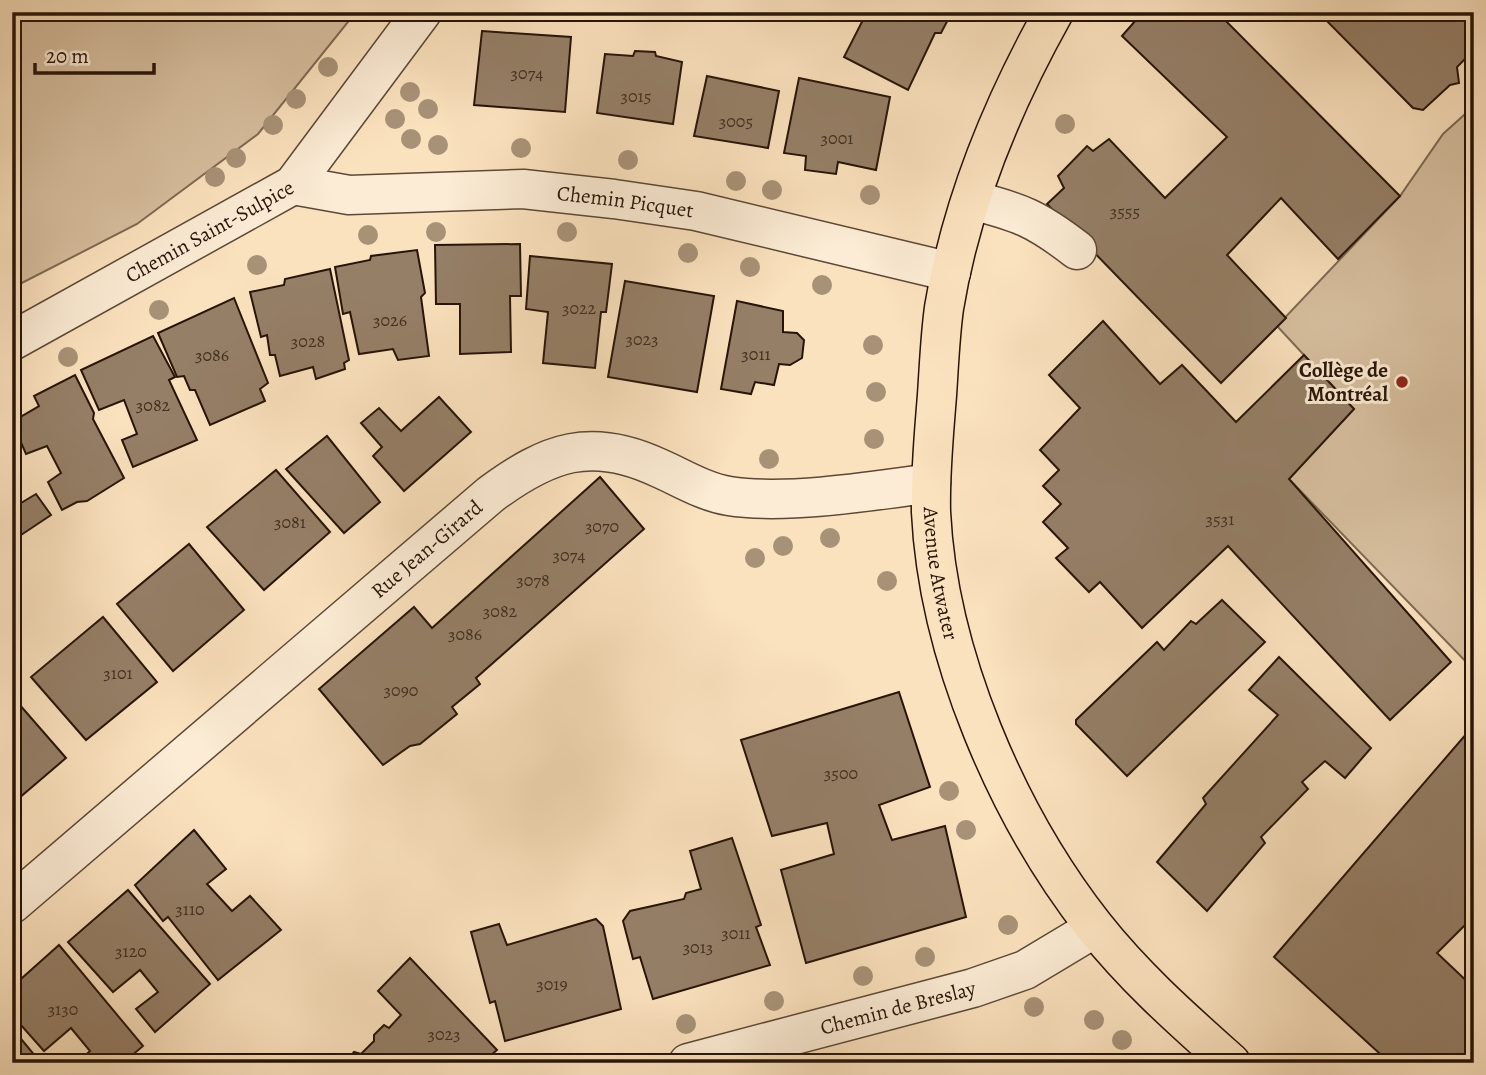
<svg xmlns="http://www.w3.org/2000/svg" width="1486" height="1075" font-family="Alegreya,serif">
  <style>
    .green { fill: #d7bf9f; stroke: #7f6a54; stroke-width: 2 }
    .building { fill: #957f67; stroke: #271408; stroke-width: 2 }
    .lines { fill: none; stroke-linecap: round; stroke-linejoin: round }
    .minor-casing { stroke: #5c4836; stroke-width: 41 }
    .major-casing { stroke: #271408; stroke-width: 41 }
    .minor { stroke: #fcecd5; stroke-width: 38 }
    .major { stroke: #fbe2be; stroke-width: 38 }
    .tree { fill: #a89277 }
    .poi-dot { fill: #8f2418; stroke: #fcecd5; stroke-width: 2.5 }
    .labels { text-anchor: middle; stroke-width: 6; stroke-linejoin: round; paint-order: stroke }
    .number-label { font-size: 18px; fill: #422f20 }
    .street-label { font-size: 21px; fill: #271408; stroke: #fcecd5 }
    .poi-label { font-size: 21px; font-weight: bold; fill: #271408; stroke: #fcecd5; text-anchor: end }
  </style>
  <rect width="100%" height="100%" fill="#fbe2be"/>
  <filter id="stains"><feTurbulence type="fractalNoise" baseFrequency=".00286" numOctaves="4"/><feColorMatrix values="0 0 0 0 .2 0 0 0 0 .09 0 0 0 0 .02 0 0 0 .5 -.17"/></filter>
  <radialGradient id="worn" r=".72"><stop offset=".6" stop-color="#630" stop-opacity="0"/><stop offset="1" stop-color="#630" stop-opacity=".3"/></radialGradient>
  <!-- green -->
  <g class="green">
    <polygon points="12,12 356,12 258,134 137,224 12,288"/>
    <polygon points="1474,106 1474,670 1289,479 1354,409 1277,326 1400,196 1443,134"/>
  </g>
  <!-- building -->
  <g class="building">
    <polygon points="867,12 952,12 941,33 935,33 908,90 844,57"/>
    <polygon points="1128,12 1217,12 1400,196 1338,259 1281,198 1227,255 1286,318 1221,383 1047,204 1064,188 1058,176 1087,146 1093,151 1109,139 1165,198 1227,137 1122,36 1136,20"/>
    <polygon points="1318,12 1474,12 1474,64 1464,60 1457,67 1459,83 1450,85 1423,110 1413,108"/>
    <polygon points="482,31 571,37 565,112 474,105"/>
    <polygon points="635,51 655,52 656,56 682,62 673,124 597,113 605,54 633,56"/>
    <polygon points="707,76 779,91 768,148 694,136"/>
    <polygon points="799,78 890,97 876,170 838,162 836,174 805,170 806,156 784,153"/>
    <polygon points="520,244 521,296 510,296 511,352 460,354 460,304 436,304 435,245"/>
    <polygon points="417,250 425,293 421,297 429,356 398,360 393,349 359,354 350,312 343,314 335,267 370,260 371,256"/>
    <polygon points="530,256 612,264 606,312 601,312 595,368 543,363 548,312 526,309"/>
    <polygon points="330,269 349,360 344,363 345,369 316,379 313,367 280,376 275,355 270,355 267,335 261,337 250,292 284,285 285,279"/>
    <polygon points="625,281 714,296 697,392 608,377"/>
    <polygon points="234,298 268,383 260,389 265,401 210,425 195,390 190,390 184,376 177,377 158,333"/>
    <polygon points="737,301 783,311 783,332 797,333 804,340 802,358 790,365 779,364 774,385 755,382 751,394 721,389"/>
    <polygon points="1103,321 1160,384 1182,365 1236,422 1304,355 1354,409 1289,479 1451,662 1390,720 1228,546 1142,628 1100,582 1089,592 1056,558 1068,548 1043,522 1061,504 1043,486 1059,470 1040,450 1080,408 1049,375"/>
    <polygon points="153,336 175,377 169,380 197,440 133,467 122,440 137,434 124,400 99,410 81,370"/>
    <polygon points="75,375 94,413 93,419 124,478 87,501 77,502 62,510 48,482 61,473 47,446 26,454 12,422 39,406 34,396"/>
    <polygon points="439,397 471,432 404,491 373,456 382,447 361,423 379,408 401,431"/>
    <polygon points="327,436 380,502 344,533 286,469"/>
    <polygon points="276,470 330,532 264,590 207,527"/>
    <polygon points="600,477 644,529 476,678 480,684 452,707 457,714 420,744 410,746 383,765 319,689 414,607 432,628"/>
    <polygon points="36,494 51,515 12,541 12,501 16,506"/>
    <polygon points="189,544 244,610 173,671 117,604"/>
    <polygon points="1222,600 1265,642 1127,776 1076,724 1076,720 1157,642 1164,650 1191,621 1196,624"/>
    <polygon points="103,617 157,682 86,740 31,677"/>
    <polygon points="1279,657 1371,748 1345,778 1325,761 1302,782 1308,789 1261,837 1265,843 1207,911 1157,862 1206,804 1203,798 1278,715 1249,690"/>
    <polygon points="899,692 930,787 879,805 892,840 945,826 966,917 806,963 781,870 834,854 827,823 772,836 741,740"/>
    <polygon points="12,696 66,758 12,804"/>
    <polygon points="1474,725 1474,916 1437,953 1474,988 1474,1063 1390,1063 1274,957"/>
    <polygon points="194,830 226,869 207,884 232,911 250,896 281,930 218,980 168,917 163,921 135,885"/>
    <polygon points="732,838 761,925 756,927 770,965 653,999 640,957 633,959 623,921 630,911 684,899 686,893 701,889 690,851"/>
    <polygon points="128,890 210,984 155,1032 136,1009 158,992 140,970 113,992 68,942"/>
    <polygon points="596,919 603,926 621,1009 505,1041 495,1001 490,1003 471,932 499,924 507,945"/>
    <polygon points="59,945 143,1046 123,1063 77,1063 90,1051 71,1028 44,1051 12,1015 12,987"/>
    <polygon points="410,958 497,1050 482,1063 345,1063 354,1052 361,1054 374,1041 374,1035 384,1025 389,1028 401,1015 378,991"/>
    <polygon points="12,1028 41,1063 12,1063"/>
    <polygon points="1092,1054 1095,1063 1063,1063"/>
  </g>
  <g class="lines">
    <!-- minor casing -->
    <g class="minor-casing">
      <g id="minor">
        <path id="s1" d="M293,185L349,195L523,189L614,199L696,211L951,272"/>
        <path d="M971,200C1020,212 1037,219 1077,250"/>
        <path id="s2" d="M12,341L293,185L422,12"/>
        <path id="s3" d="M12,904L491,494C548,452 591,436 659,468C682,478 704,492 729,496C785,505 874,491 931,483"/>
        <path id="s4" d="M688,1063L973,988L1025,970L1095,928"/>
      </g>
    </g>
    <!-- major casing -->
    <g class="major-casing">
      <g id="major">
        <path id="s5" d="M1054,12C1003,103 961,204 944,308C940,337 939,366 937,395C934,434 930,473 931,512C938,655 1007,815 1094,926C1135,978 1183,1020 1231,1063"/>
      </g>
    </g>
    <!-- minor -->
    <use href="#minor" class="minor"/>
    <!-- major -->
    <use href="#major" class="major"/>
  </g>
  <!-- trees -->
  <g class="tree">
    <circle cx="328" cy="67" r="10"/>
    <circle cx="410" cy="92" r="10"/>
    <circle cx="296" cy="99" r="10"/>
    <circle cx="428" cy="109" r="10"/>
    <circle cx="395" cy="119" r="10"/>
    <circle cx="1065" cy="124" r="10"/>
    <circle cx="273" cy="125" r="10"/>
    <circle cx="411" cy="139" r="10"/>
    <circle cx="438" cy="145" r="10"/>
    <circle cx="521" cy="148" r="10"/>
    <circle cx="236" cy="158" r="10"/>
    <circle cx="628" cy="160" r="10"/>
    <circle cx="215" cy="177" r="10"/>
    <circle cx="736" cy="181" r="10"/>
    <circle cx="772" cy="190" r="10"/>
    <circle cx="870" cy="195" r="10"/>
    <circle cx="436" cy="232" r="10"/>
    <circle cx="567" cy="232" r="10"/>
    <circle cx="368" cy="235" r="10"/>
    <circle cx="688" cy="253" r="10"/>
    <circle cx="257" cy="265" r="10"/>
    <circle cx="750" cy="267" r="10"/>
    <circle cx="822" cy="285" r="10"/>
    <circle cx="159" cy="310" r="10"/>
    <circle cx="873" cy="345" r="10"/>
    <circle cx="68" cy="357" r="10"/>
    <circle cx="876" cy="392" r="10"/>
    <circle cx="874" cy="439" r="10"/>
    <circle cx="769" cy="459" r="10"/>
    <circle cx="830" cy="538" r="10"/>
    <circle cx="783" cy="546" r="10"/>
    <circle cx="755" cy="558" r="10"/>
    <circle cx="887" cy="581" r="10"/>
    <circle cx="949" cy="791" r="10"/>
    <circle cx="966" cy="830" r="10"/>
    <circle cx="1008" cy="925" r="10"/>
    <circle cx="925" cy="957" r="10"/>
    <circle cx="863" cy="976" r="10"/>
    <circle cx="774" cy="1001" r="10"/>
    <circle cx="1034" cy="1007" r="10"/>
    <circle cx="1094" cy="1020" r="10"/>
    <circle cx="686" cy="1024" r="10"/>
    <circle cx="1122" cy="1040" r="10"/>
  </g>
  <!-- markers -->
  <circle class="poi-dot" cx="1402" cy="382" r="7"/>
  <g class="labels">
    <!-- number labels -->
    <g class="number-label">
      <text x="527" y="79">3074</text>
      <text x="636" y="102">3015</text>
      <text x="736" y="127">3005</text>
      <text x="837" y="144">3001</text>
      <text x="1125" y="217">3555</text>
      <text x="579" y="314">3022</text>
      <text x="390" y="326">3026</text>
      <text x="642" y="345">3023</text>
      <text x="308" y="347">3028</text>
      <text x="756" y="360">3011</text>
      <text x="212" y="361">3086</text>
      <text x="153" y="411">3082</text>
      <text x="1220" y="525">3531</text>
      <text x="290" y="528">3081</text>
      <text x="602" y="532">3070</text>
      <text x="569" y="561">3074</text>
      <text x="533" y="586">3078</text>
      <text x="500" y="617">3082</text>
      <text x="465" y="640">3086</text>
      <text x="118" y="679">3101</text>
      <text x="401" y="696">3090</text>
      <text x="841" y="779">3500</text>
      <text x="190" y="915">3110</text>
      <text x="736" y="939">3011</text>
      <text x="698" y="953">3013</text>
      <text x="131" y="957">3120</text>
      <text x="552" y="990">3019</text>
      <text x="63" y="1015">3130</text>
      <text x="444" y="1040">3023</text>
    </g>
    <!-- street labels -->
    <g class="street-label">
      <text dy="7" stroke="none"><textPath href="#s1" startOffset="334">Chemin Picquet</textPath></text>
      <text dy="7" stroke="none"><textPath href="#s2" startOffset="226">Chemin Saint-Sulpice</textPath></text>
      <text dy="7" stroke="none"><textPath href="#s3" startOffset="546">Rue Jean-Girard</textPath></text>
      <text dy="7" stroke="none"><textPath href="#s5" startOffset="584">Avenue Atwater</textPath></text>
      <text dy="7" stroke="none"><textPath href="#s4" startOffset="217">Chemin de Breslay</textPath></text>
    </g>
    <!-- poi labels -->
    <g class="poi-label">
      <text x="1388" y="377">Collège de<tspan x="1388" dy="24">Montréal</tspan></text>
    </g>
  </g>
  <!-- margin -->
  <rect width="1486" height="1075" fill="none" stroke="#fbe2be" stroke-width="42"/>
  <rect x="14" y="14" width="1458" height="1047" fill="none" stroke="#271408" stroke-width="3.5"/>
  <rect x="21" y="21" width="1444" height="1033" fill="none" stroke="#271408" stroke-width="2"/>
  <!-- scale -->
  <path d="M35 63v10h119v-10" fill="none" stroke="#271408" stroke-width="3.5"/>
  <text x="46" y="63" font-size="21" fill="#271408" stroke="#fcecd5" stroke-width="5" paint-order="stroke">20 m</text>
  <rect width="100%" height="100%" filter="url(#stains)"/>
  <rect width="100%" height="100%" fill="url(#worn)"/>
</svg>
